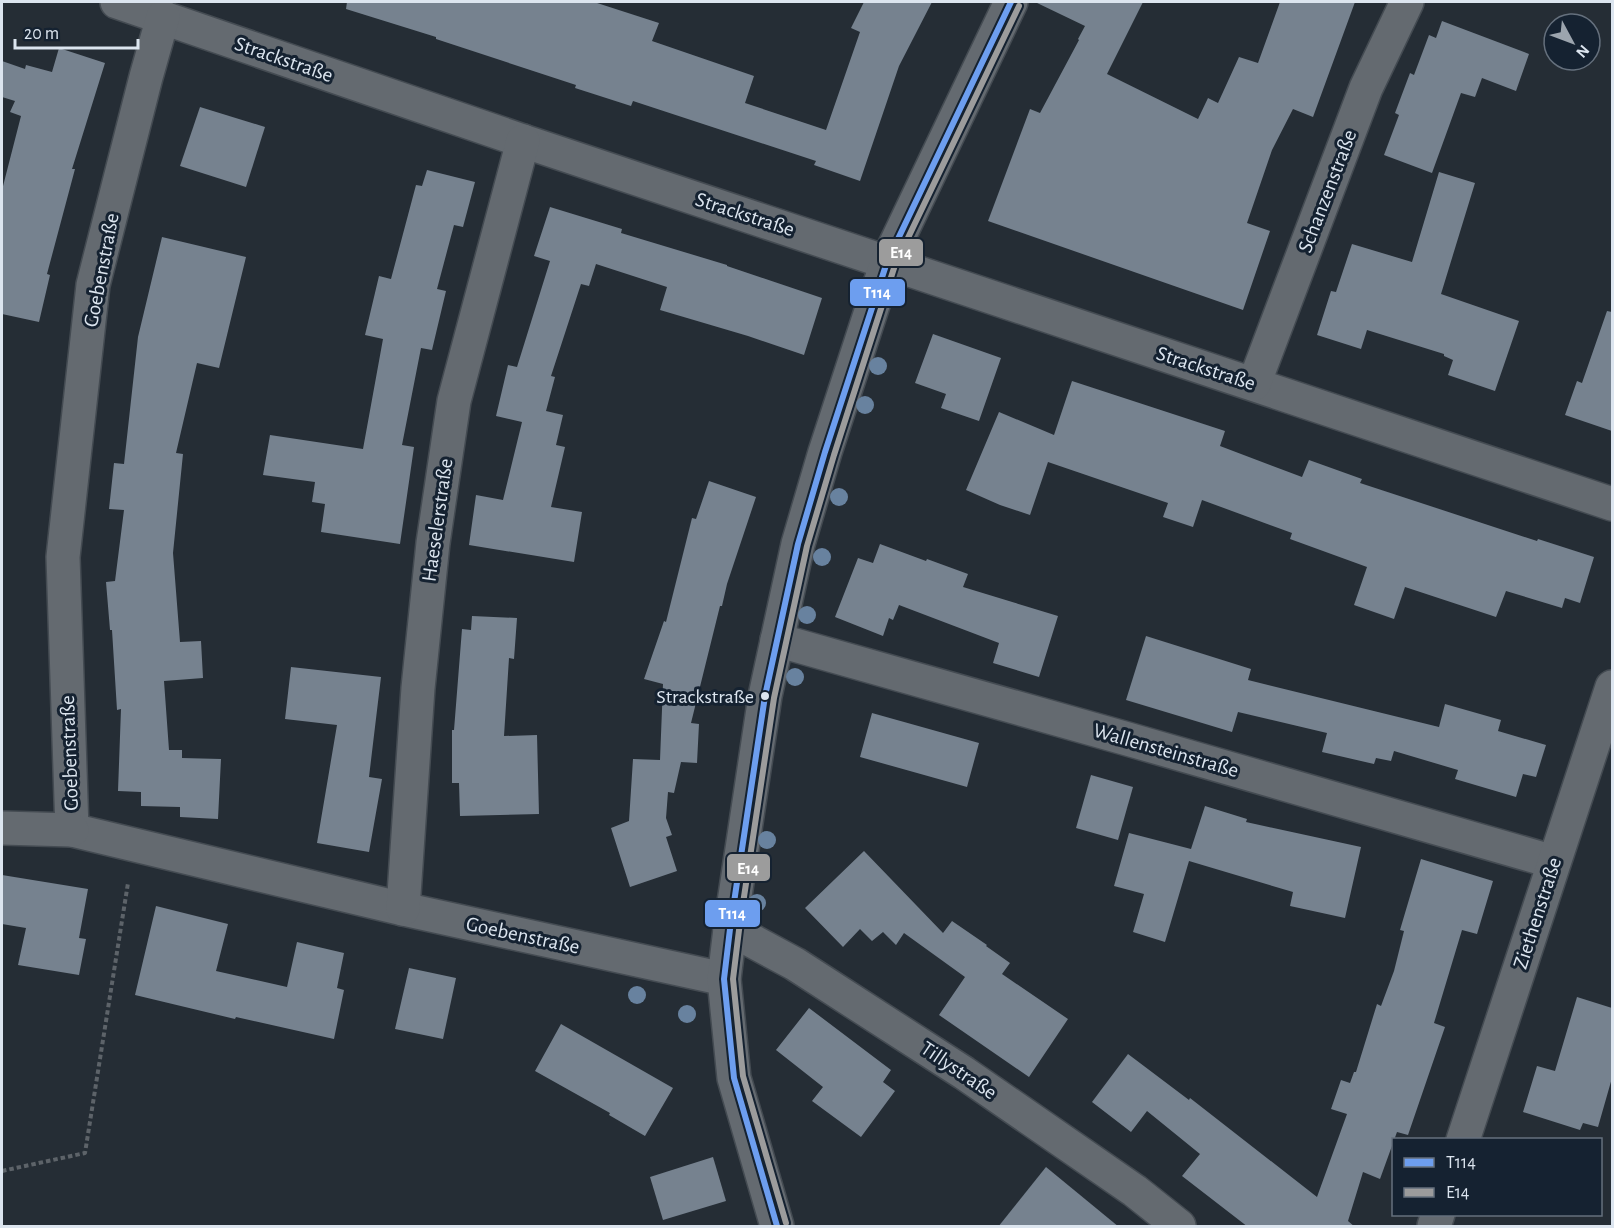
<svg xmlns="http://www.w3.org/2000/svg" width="1614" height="1228" font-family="'Alegreya Sans',sans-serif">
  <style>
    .building { fill: #76828f }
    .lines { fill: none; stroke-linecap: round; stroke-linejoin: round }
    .minor-casing { stroke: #444b52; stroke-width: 36 }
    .path { stroke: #5d6369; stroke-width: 4; stroke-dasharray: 4.5 3; stroke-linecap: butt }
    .minor { stroke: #646a70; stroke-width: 33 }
    .bus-1-casing { stroke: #152231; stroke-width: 10 }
    .bus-2-casing { stroke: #152231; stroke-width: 10 }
    .bus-1 { stroke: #6d9eef; stroke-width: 6 }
    .bus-2 { stroke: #9c9c9c; stroke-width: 6 }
    .tree { fill: #68829f }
    .bus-dot { fill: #dce5ef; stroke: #152231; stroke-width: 2 }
    .labels { text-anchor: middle; stroke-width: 6; stroke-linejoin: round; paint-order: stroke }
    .bus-label { font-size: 20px; fill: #dce5ef; stroke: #152231; text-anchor: end }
    .street-label { font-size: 21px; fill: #dce5ef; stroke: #152231 }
    .line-badge { stroke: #152231; stroke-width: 2 }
    .badge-label { font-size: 16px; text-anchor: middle; font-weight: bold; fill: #fff }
  </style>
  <rect width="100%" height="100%" fill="#252d35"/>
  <!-- building -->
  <g class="building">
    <polygon points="347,2 594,2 659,23 652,41 754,76 745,103 826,130 860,32 851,28 864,2 932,2 899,66 860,181 814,165 816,161 633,101 631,106 575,88 576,85 436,39 436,37 346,9"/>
    <polygon points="1035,2 1143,2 1107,74 1198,119 1208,98 1218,103 1239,57 1258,63 1280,2 1355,2 1313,117 1293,109 1272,150 1247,223 1270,231 1243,310 988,221 1030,109 1040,113 1079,40 1078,39 1085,26"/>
    <polygon points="1442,21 1529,54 1516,91 1482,78 1475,97 1461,93 1432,173 1384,155 1399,115 1395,113 1410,73 1414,75 1429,35 1436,38"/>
    <polygon points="59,48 105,63 72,169 75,169 47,274 50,275 39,322 2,314 2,190 21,116 10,112 15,101 2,97 2,61 25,69 26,65 52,72"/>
    <polygon points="200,107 265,127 246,187 180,166"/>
    <polygon points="427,170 475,182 463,227 454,225 437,289 446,291 432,350 421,348 402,445 414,447 400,544 321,532 325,504 312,502 315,482 263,475 270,435 363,449 383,339 365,335 379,276 391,279 416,185 422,186"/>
    <polygon points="1439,172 1475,183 1441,294 1519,321 1495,391 1448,375 1453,360 1444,356 1444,354 1367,330 1361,349 1317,335 1331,291 1336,292 1352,244 1412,262"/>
    <polygon points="550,207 622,229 621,233 727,265 727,266 822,298 804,355 748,336 660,310 667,287 596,264 589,286 581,284 551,376 555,377 546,411 563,415 556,445 565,447 551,507 582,512 574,562 469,545 476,495 503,500 522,422 496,416 508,365 517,367 550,261 534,256"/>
    <polygon points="162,237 246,257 219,368 197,363 176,453 183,454 173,553 180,642 201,641 203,678 164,681 169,750 182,750 182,758 221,759 218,819 180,817 180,807 141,806 141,792 118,791 121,709 117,710 112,630 110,630 106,582 115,581 124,510 109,509 114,463 124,464 138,337"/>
    <polygon points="1607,311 1612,312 1612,431 1565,415 1577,381 1582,383"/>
    <polygon points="933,334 1001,358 979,421 941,408 946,394 915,383"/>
    <polygon points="1072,381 1225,431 1220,446 1302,477 1309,460 1362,479 1360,483 1537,541 1538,539 1594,557 1580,603 1565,598 1562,608 1506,591 1496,617 1405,587 1394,619 1354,605 1367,567 1290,539 1292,533 1202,500 1193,527 1163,517 1168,503 1048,462 1030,515 1000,505 966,490 999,412 1054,435"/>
    <polygon points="709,481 756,497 727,584 722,606 720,606 691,723 699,724 697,763 681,762 674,793 668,792 666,818 672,835 666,837 677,871 630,887 611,828 629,821 633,759 660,760 663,684 644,679 664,621 666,622 692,518 696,519"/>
    <polygon points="880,544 926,561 927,559 968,574 963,587 1058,616 1039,677 993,663 999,643 899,605 893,620 889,618 883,636 835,617 858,558 873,563"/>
    <polygon points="472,616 517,618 514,659 509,658 504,736 537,735 539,814 460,816 459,783 452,783 452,730 454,730 462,629 471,630"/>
    <polygon points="1146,636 1251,669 1248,680 1439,727 1445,704 1501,720 1498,731 1546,745 1536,777 1523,774 1516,797 1455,779 1458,770 1394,751 1391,761 1376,758 1374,764 1322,752 1327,733 1238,712 1232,732 1126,700"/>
    <polygon points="291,667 381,677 369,777 382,779 369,852 317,843 337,725 285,719"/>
    <polygon points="872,713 979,743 967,787 860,757"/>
    <polygon points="1091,775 1133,787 1118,840 1076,828"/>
    <polygon points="1205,806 1247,819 1246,822 1361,847 1345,918 1290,906 1293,892 1189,861 1165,942 1133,932 1144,894 1114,886 1129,833 1191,849"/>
    <polygon points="864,851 943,933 952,921 987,945 986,946 1010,963 1002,974 1068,1019 1029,1077 939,1015 965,977 904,933 896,945 883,932 872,941 860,929 843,947 805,908"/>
    <polygon points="1421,859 1493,881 1477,934 1462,930 1434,1023 1445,1027 1408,1135 1397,1132 1380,1179 1363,1172 1348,1221 1355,1227 1248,1227 1182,1176 1200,1154 1147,1111 1131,1132 1092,1102 1128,1054 1189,1100 1190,1098 1317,1197 1347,1114 1331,1109 1341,1080 1350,1083 1354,1072 1356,1072 1377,1004 1381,1006 1394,971 1404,931 1400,930"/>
    <polygon points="2,875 88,889 79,938 86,939 79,975 18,965 26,928 2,924"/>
    <polygon points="156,906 228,924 216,971 287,987 297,942 344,953 337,988 344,990 334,1039 236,1017 235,1019 135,995"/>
    <polygon points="409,968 456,978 443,1039 395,1029"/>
    <polygon points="1577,997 1612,1008 1612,1078 1598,1127 1583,1123 1580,1130 1523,1112 1537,1066 1555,1071"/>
    <polygon points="809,1008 891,1070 883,1082 895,1091 861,1137 812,1101 823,1087 776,1050"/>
    <polygon points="561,1024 673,1088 645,1136 609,1115 610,1113 535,1071"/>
    <polygon points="713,1157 726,1201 663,1220 650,1177"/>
    <polygon points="1046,1167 1119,1227 998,1227"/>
  </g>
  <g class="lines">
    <!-- minor casing -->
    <g class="minor-casing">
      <g id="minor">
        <polyline points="117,2 523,141 1612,504"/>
        <polyline points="163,17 146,77 93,285 63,557 72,830 403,909 724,979"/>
        <polyline points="1254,384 1366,88 1407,2"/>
        <polyline points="777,640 1124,738 1554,862"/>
        <polyline points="2,828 72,830"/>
        <polyline points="403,909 418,688 433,543 454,401 523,141"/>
        <polyline points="730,929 795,964 964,1073 1135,1191 1179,1226"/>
        <polyline points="1463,1140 1612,687"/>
        <polyline points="777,1226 734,1078 724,979 730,929 765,696 798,544 825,452 887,262 1011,2"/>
        <polyline points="1434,1226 1438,1214"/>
      </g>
    </g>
    <!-- path -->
    <polyline class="path" points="2,1171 85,1153 128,883"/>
    <!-- minor -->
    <use href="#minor" class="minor"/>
    <!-- bus-1 casing -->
    <g class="bus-1-casing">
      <polyline id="bus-1" points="777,1226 734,1078 724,979 730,929 765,696 798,544 825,452 887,262 1011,2"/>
    </g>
    <!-- bus-2 casing -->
    <g class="bus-2-casing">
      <polyline id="bus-2" points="786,1223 743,1076 733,979 739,930 774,698 807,546 834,455 895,265 1019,6"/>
    </g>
    <!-- bus-1 -->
    <use href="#bus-1" class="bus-1"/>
    <!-- bus-2 -->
    <use href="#bus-2" class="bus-2"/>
  </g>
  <!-- trees -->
  <g class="tree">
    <circle cx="878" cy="366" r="9"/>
    <circle cx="865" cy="405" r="9"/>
    <circle cx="839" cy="497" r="9"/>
    <circle cx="822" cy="557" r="9"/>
    <circle cx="807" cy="615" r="9"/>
    <circle cx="795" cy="677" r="9"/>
    <circle cx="767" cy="840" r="9"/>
    <circle cx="757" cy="903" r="9"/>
    <circle cx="637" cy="995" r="9"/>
    <circle cx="687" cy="1014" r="9"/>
  </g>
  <!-- markers -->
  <circle class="bus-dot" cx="765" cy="696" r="5"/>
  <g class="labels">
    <!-- bus labels -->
    <g class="bus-label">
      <text x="754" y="703">Strackstraße</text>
    </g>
    <!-- street labels -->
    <g class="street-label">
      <text transform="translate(284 59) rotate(19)" y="7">Strackstraße</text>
      <text transform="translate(1327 191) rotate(-69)" y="7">Schanzenstraße</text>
      <text transform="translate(745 214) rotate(18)" y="7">Strackstraße</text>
      <text transform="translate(101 270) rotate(-79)" y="7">Goebenstraße</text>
      <text transform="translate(1206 368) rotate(18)" y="7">Strackstraße</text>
      <text transform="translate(437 520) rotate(-82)" y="7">Haeselerstraße</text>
      <text transform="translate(1166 750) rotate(16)" y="7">Wallensteinstraße</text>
      <text transform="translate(69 753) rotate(-92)" y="7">Goebenstraße</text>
      <text transform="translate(1537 913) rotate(-72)" y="7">Ziethenstraße</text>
      <text transform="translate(523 935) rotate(12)" y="7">Goebenstraße</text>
      <text transform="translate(959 1070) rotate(34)" y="7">Tillystraße</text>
    </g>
  </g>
  <g class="line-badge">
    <rect x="878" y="238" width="46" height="29" rx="6" fill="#9c9c9c"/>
    <rect x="849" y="278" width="57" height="29" rx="6" fill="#6d9eef"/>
    <rect x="726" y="853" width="45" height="29" rx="6" fill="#9c9c9c"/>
    <rect x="704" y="899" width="57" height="29" rx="6" fill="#6d9eef"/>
  </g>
  <g class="badge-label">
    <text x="901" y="258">E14</text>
    <text x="877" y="298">T114</text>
    <text x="748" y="874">E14</text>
    <text x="732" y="919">T114</text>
  </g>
  <!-- border -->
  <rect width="1614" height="1228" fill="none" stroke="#dce5ef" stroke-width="6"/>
  <!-- legend -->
  <rect x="1392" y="1138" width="210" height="78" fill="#152231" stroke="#65707d" stroke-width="1.5"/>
  <rect x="1404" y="1158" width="30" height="9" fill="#6d9eef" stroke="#65707d" stroke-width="1.5"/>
  <text x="1446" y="1168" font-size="18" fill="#dce5ef">T114</text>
  <rect x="1404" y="1188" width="30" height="9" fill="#9c9c9c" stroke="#65707d" stroke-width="1.5"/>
  <text x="1446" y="1198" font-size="18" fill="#dce5ef">E14</text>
  <!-- north arrow -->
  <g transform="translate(1572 42) rotate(131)"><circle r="28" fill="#152231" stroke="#65707d" stroke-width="1.5"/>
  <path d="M0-4.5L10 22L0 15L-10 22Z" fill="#9ca5ae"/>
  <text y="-9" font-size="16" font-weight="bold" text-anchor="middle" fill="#dce5ef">N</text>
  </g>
  <!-- scale -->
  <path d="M15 39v9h123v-9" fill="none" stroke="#dce5ef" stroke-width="3"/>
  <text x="24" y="39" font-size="18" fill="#dce5ef" stroke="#152231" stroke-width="4.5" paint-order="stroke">20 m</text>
</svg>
